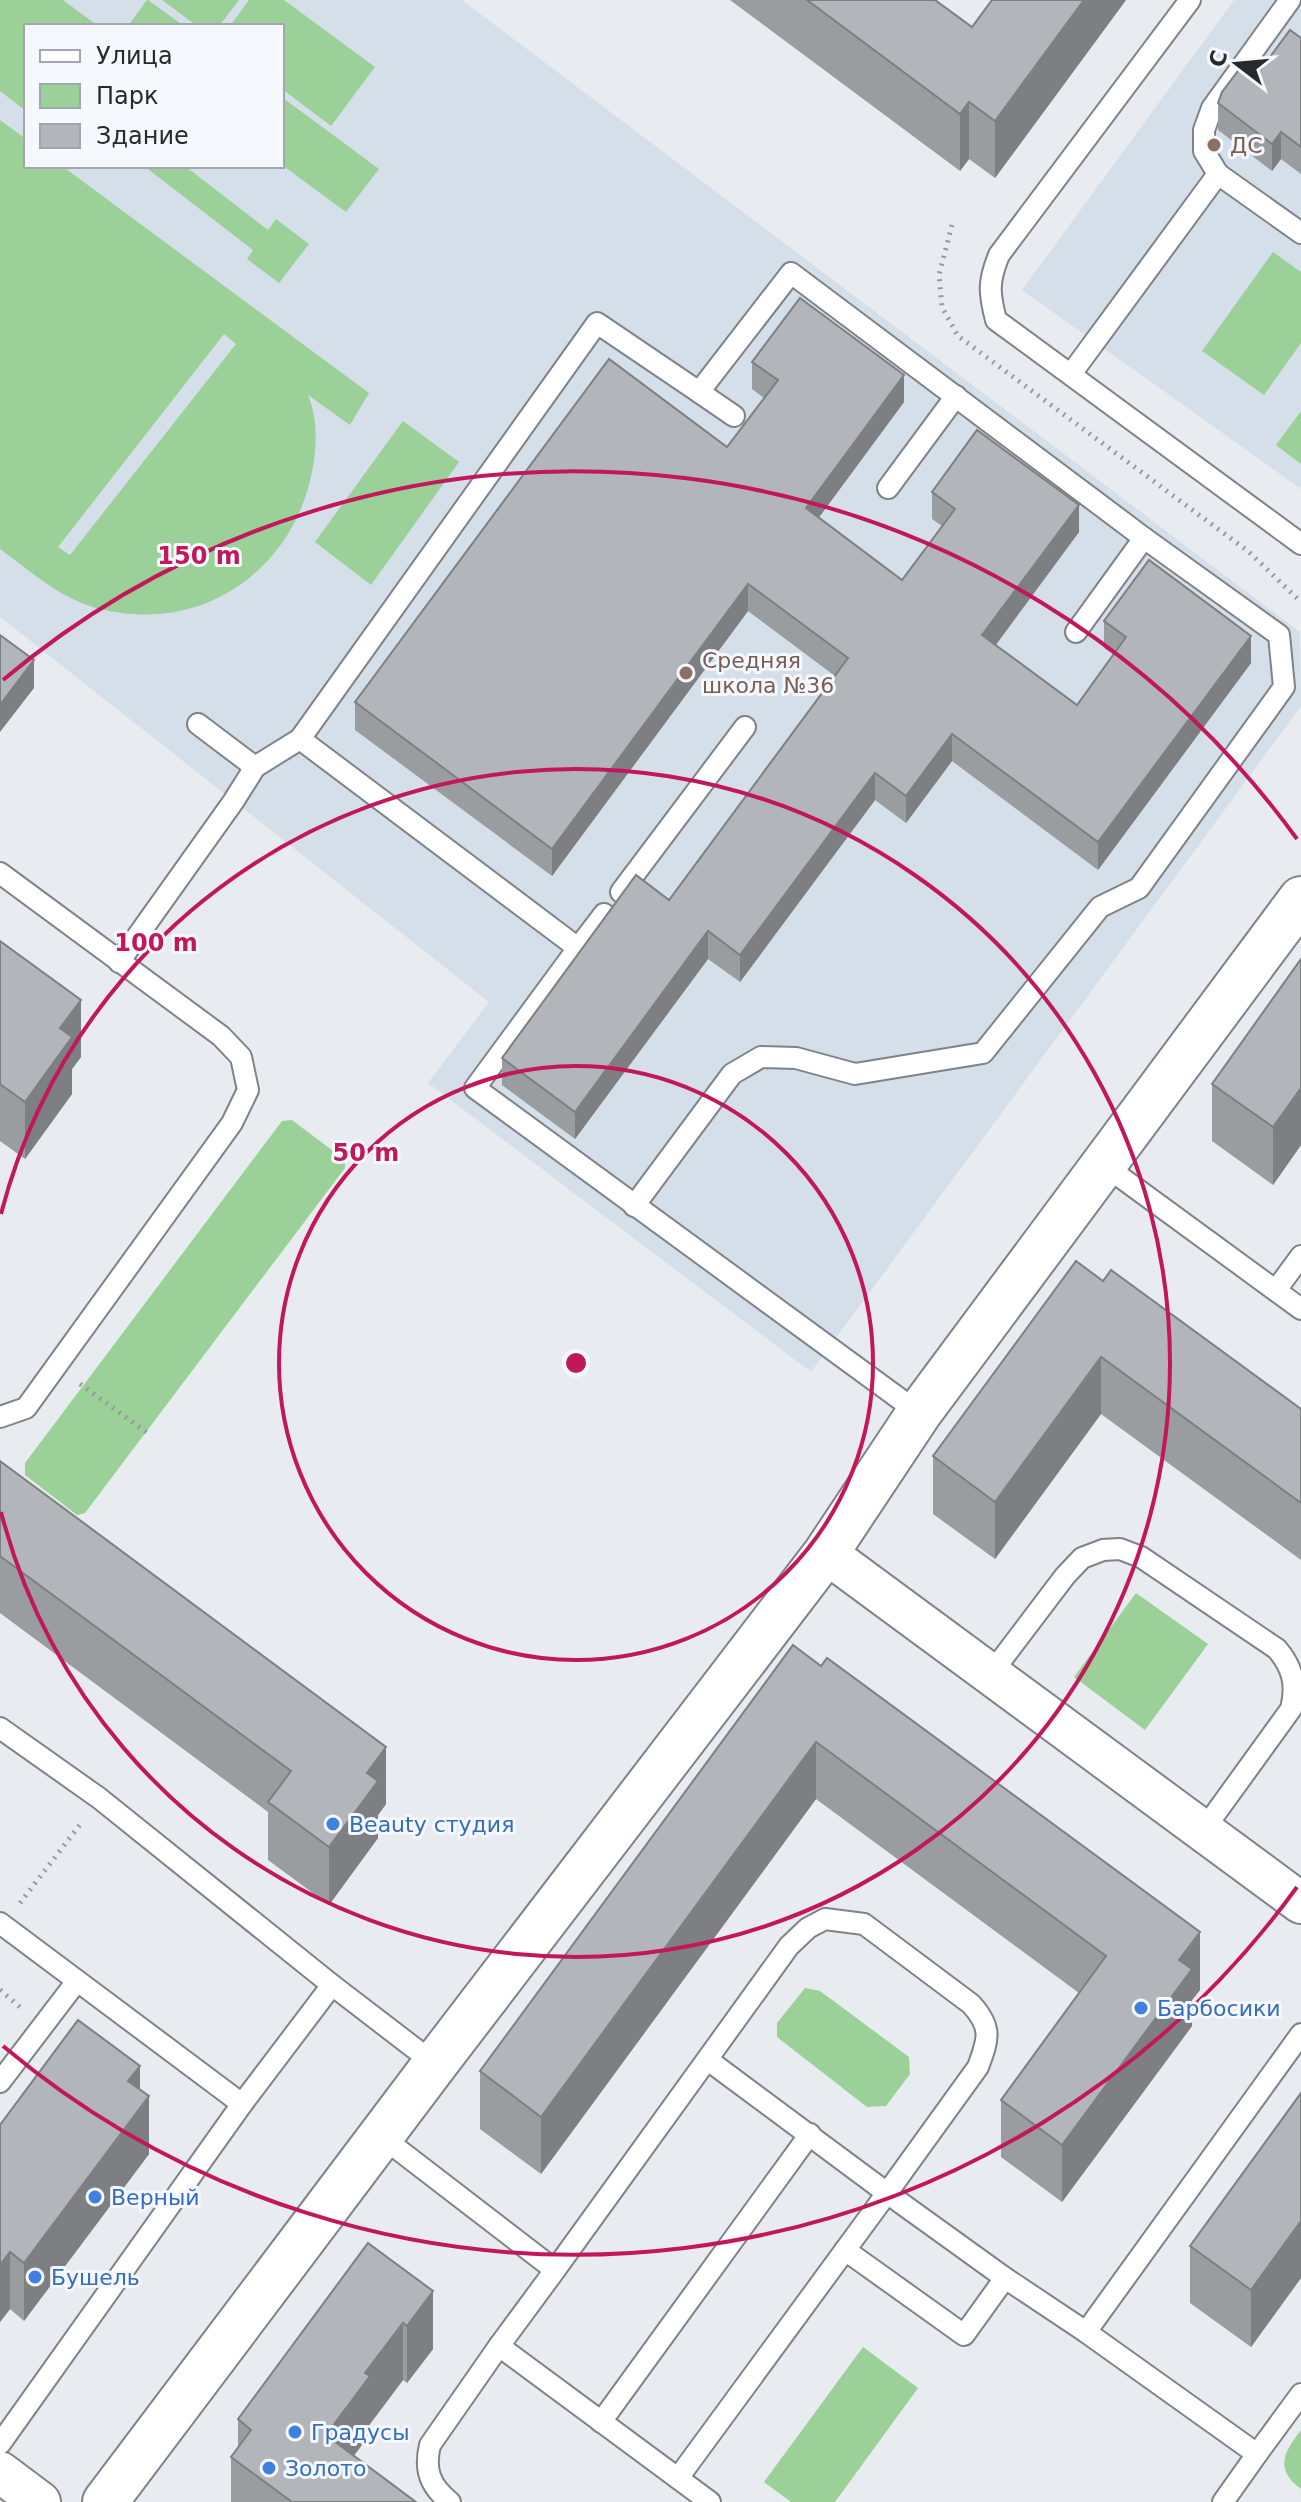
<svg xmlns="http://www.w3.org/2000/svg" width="1301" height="2502" font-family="'DejaVu Sans',sans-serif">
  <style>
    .built { fill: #d5dfe9; fill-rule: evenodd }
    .green { fill: #9bd098; fill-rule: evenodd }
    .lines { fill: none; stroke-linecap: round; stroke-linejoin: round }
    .service-casing { stroke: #7f8387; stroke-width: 24 }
    .minor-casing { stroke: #7f8387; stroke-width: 44 }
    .tertiary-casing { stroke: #7f8387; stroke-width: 48 }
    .path { stroke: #989b9f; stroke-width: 5; stroke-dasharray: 2 6; stroke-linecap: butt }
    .service { stroke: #fff; stroke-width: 20 }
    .minor { stroke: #fff; stroke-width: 40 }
    .tertiary { stroke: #fff; stroke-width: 44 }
    .wall { fill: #999da0 }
    .shaded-wall { fill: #7d7f82 }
    .building { fill: #b2b6ba; stroke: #7d7f82; stroke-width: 2 }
    .ring { fill: none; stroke: #c2185b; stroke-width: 4 }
    .education-dot { fill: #8d6e63; stroke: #f5f9fe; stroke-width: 3 }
    .shop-dot { fill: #3f7fe0; stroke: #f5f9fe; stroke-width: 3 }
    .labels { text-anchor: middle; stroke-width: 6; stroke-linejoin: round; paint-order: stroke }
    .education-label { font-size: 22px; fill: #785e54; stroke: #f5f9fe; text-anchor: start }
    .shop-label { font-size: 22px; fill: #366cbe; stroke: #f5f9fe; text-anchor: start }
    .centre { fill: #c2185b; stroke: #f5f9fe; stroke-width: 4 }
    .ring-label { font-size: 24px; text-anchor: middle; font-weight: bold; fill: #c2185b; stroke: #f5f9fe; stroke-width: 6; stroke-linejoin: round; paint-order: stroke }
  </style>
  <rect width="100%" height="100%" fill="#e8ecf1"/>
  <!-- built -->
  <g class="built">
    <path d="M0,0H462L1300,632L1301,706L811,1372L428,1083L489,1002L0,617ZM26,26H282V166H26Z"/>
    <polygon points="1234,0 1301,0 1301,489 1022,290"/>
  </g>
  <!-- green -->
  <g class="green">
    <polygon points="0,0 63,0 98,26 26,26 26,111 0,91"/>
    <polygon points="147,0 148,0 184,26 128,26"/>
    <polygon points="162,0 239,0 219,26 197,26"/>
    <polygon points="249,0 284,0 375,67 331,126 282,89 282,26 230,26"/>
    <polygon points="283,98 379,169 346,212 282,165"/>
    <path d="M0,120L26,139V166H62L369,393L350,425L308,395C318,419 317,446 312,472C294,563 215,625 122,613C69,607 41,579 0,549ZM224,334L236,344L70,555L58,547Z"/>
    <polygon points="144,166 185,166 268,230 276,219 309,244 279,283 247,259 253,250"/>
    <polygon points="1273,252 1301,272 1301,343 1264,395 1202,351"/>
    <polygon points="1301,411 1301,464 1276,445"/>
    <polygon points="403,421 459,462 371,585 315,542"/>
    <polygon points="292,1120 345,1160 345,1168 85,1513 77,1515 25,1475 25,1463 282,1121"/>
    <polygon points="1136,1593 1208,1644 1145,1730 1074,1677"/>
    <polygon points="805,1988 820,1991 909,2057 910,2074 886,2106 867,2107 777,2037 777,2023"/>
    <polygon points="863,2347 918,2388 835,2502 791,2502 764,2482"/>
    <path d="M1301,2430V2489C1274,2469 1284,2452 1301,2430Z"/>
  </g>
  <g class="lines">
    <!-- service casing -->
    <g class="service-casing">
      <g id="service">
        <path d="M1190,0L999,255C988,282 989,293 996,320L1301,544"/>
        <polyline points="1218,174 1204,151 1204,130 1212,108 1290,0"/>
        <polyline points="1071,374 1218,174 1301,233"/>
        <polyline points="699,392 734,416"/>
        <polyline points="888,488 956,396"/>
        <polyline points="1076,632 1144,538"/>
        <polyline points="198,724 255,767"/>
        <polyline points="300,739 578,948 475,1088 919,1413"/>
        <polyline points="0,873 221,1036 241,1057 248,1090 232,1123 26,1408 0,1417"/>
        <polyline points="621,892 745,727"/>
        <polyline points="578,948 604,914"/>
        <polyline points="119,962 233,802 255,767 300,739 597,323 699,392 791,273 1144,538 1279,635 1284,687 1139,888 1100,907 983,1053 855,1074 796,1058 761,1057 732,1074 634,1206"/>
        <polyline points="1104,1165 1301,1309"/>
        <polyline points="1276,1290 1301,1256"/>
        <path d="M990,1675L1065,1576L1082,1558L1103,1550L1120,1549L1141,1557L1277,1649C1293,1668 1297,1685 1291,1709L1202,1832"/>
        <polyline points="0,1728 99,1798 332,1985 435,2064"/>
        <polyline points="0,1923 242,2104 332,1985"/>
        <polyline points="0,2082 77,1981"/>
        <polyline points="382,2137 555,2270 499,2346 710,2502"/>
        <polyline points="845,2250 964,2335 1005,2278"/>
        <path d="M555,2270L789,1946L808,1928L825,1919L864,1924L971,2004C992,2027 989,2038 978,2067L887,2193L1005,2278L1086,2332L1301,2034"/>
        <polyline points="1086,2332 1257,2454 1301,2394"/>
        <polyline points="601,2422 810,2134"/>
        <polyline points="0,2444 242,2104"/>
        <polyline points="678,2478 887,2193 708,2060"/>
        <path d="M450,2502C430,2486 424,2470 430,2445L499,2346"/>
        <polyline points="1223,2502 1257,2454"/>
      </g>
    </g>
    <!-- minor casing -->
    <g class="minor-casing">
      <g id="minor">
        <polyline points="826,1553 1301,1903"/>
        <polyline points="0,2472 40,2502"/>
      </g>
    </g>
    <!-- tertiary casing -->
    <g class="tertiary-casing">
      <polyline id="tertiary" points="105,2502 435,2064 826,1553 919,1413 1301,899"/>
    </g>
    <!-- path -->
    <g class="path">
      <polyline points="952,225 939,275 942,307 958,336 1249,552 1301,602"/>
      <polyline points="80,1384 149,1434"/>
      <polyline points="20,1903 82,1822"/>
      <polyline points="0,1990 20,2007"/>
    </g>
    <!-- service -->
    <use href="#service" class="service"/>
    <!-- minor -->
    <use href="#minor" class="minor"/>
    <!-- tertiary -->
    <use href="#tertiary" class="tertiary"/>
  </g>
  <!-- wall -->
  <g class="wall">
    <polygon points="730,0 935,0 972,27 1126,0 995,178 969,159 960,171"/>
    <polygon points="1301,38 1301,174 1281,159 1272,171 1218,130 1218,103"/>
    <polygon points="752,362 904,402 819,517 902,580 942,526 932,519 932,492 1079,532 996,645 1077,705 1114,655 1104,648 1104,621 1251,663 1098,870 952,761 906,823 875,800 740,982 708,959 575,1139 502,1085 502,1058 669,900 835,676 748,611 552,876 355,730 355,702 727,447 764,398 752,389"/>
    <polygon points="0,941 81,1057 72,1069 72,1094 25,1159 0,1141"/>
    <polygon points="1301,959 1301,1145 1273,1185 1212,1141 1212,1084"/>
    <polygon points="1103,1281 1301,1409 1301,1560 1101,1414 995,1559 933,1514 933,1456"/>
    <polygon points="0,1461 386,1804 378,1815 378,1838 329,1905 268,1860 268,1812 0,1613"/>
    <polygon points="821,1666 1200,1990 1192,2000 1192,2026 1062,2202 1001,2157 1001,2100 1079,1993 816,1799 541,2174 480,2129 480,2071"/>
    <polygon points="140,2089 149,2154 24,2321 10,2309 0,2322 0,2125"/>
    <polygon points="1301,2093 1301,2278 1251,2347 1190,2303 1190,2246"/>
    <polygon points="368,2243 433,2349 407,2383 403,2380 370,2424 370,2434 354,2456 416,2502 231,2502 231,2457 238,2448 238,2419"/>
  </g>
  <!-- shaded-wall -->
  <g class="shaded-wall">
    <polygon points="1084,0 1126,0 995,178 995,121"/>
    <polygon points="969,102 969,159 960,171 960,114"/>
    <polygon points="1281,132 1281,159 1272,171 1272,144"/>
    <polygon points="904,375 904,402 806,535 806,508"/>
    <polygon points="1079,505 1079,532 982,663 982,635"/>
    <polygon points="748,584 748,611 552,876 552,849"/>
    <polygon points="1251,636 1251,663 1098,870 1098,842"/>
    <polygon points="34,660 34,688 0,732 0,705"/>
    <polygon points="952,734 952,761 906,823 906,796"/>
    <polygon points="875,773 875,800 740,982 740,955"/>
    <polygon points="708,931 708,959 575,1139 575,1112"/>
    <polygon points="81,1000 81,1057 72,1069 72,1094 25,1159 25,1102 60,1028"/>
    <polygon points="1301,1088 1301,1145 1273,1185 1273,1127"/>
    <polygon points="1101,1357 1101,1414 995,1559 995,1502"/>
    <polygon points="816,1742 816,1799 541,2174 541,2117"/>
    <polygon points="386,1747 386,1804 378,1815 378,1838 329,1905 329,1847 367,1773"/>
    <polygon points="1200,1932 1200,1990 1192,2000 1192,2026 1062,2202 1062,2145 1179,1960"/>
    <polygon points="140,2066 140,2109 149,2096 149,2154 24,2321 24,2263 128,2081"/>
    <polygon points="1301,2221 1301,2278 1251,2347 1251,2290"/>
    <polygon points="10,2252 10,2309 0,2322 0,2265"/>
    <polygon points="433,2291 433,2349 407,2383 407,2326"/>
    <polygon points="403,2323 403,2380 370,2424 370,2434 326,2492 326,2435 365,2373"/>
  </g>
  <!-- building -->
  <g class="building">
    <polygon points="807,0 935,0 972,27 992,0 1084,0 995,121 969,102 960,114"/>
    <polygon points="1290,30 1301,38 1301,147 1281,132 1272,144 1218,103 1222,92 1247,59 1261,69"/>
    <polygon points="800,298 904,375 806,508 902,580 955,509 932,492 977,430 1079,505 982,635 1077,705 1126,637 1104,621 1149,560 1251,636 1098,842 952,734 906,796 875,773 740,955 708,931 575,1112 502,1058 636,875 669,900 848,658 748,584 552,849 355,702 609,359 727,447 778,380 752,362"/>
    <polygon points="0,635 34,660 0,705"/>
    <polygon points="0,941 81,1000 60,1028 72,1037 25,1102 0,1084"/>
    <polygon points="1301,959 1301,1088 1273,1127 1212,1084"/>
    <polygon points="1076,1261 1103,1281 1111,1270 1301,1409 1301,1503 1101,1357 995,1502 933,1456"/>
    <polygon points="0,1461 386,1747 367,1773 378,1781 329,1847 268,1802 291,1771 0,1556"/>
    <polygon points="793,1645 821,1666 827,1658 1200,1932 1179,1960 1192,1969 1062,2145 1001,2100 1106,1956 816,1742 541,2117 480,2071"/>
    <polygon points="78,2020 140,2066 128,2081 149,2096 24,2263 10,2252 0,2265 0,2125"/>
    <polygon points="1301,2093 1301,2221 1251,2290 1190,2246"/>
    <polygon points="368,2243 433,2291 407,2326 403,2323 365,2373 370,2376 326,2435 416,2502 292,2502 231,2457 251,2430 238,2419"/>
  </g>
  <!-- distance rings -->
  <g class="ring">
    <circle cx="576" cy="1363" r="297"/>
    <path d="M1 1214A594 594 0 1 1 1 1512"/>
    <path d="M1297 1887A891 891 0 0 1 3 2046M3 680A891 891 0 0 1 1297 839"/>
  </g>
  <!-- markers -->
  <g class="education-dot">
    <circle cx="1214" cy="145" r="8"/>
    <circle cx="686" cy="673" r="8"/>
  </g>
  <g class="shop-dot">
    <circle cx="333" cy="1824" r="8"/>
    <circle cx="1141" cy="2008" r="8"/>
    <circle cx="95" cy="2197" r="8"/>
    <circle cx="35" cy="2277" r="8"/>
    <circle cx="295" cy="2432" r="8"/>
    <circle cx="269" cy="2468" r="8"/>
  </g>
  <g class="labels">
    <!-- education labels -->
    <g class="education-label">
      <text x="1230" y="153">ДС</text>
      <text x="702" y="668">Средняя<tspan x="702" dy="25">школа №36</tspan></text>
    </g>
    <!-- shop labels -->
    <g class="shop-label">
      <text x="349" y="1832">Beauty студия</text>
      <text x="1157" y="2016">Барбосики</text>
      <text x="111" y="2205">Верный</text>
      <text x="51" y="2285">Бушель</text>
      <text x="311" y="2440">Градусы</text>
      <text x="285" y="2476">Золото</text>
    </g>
  </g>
  <circle cx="576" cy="1363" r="12" class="centre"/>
  <g class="ring-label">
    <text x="199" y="564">150 m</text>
    <text x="156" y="951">100 m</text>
    <text x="366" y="1161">50 m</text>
  </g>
  <!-- legend -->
  <rect x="24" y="24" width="260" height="144" fill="#f5f9fe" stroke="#a3a6aa" stroke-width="2"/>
  <rect x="40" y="50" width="40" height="12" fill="#ffffff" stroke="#a3a6aa" stroke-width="2"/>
  <text x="96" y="64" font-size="24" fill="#27292b">Улица</text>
  <rect x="40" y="84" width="40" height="24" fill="#9bd098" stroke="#a3a6aa" stroke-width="2"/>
  <text x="96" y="104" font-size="24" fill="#27292b">Парк</text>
  <rect x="40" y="124" width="40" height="24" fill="#b2b6ba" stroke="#a3a6aa" stroke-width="2"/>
  <text x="96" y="144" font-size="24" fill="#27292b">Здание</text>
  <!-- north arrow -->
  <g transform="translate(1237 64) rotate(286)" stroke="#f5f9fe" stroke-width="6" paint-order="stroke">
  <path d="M0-6L14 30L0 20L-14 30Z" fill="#27292b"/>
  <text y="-12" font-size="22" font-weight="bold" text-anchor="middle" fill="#27292b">С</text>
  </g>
</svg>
